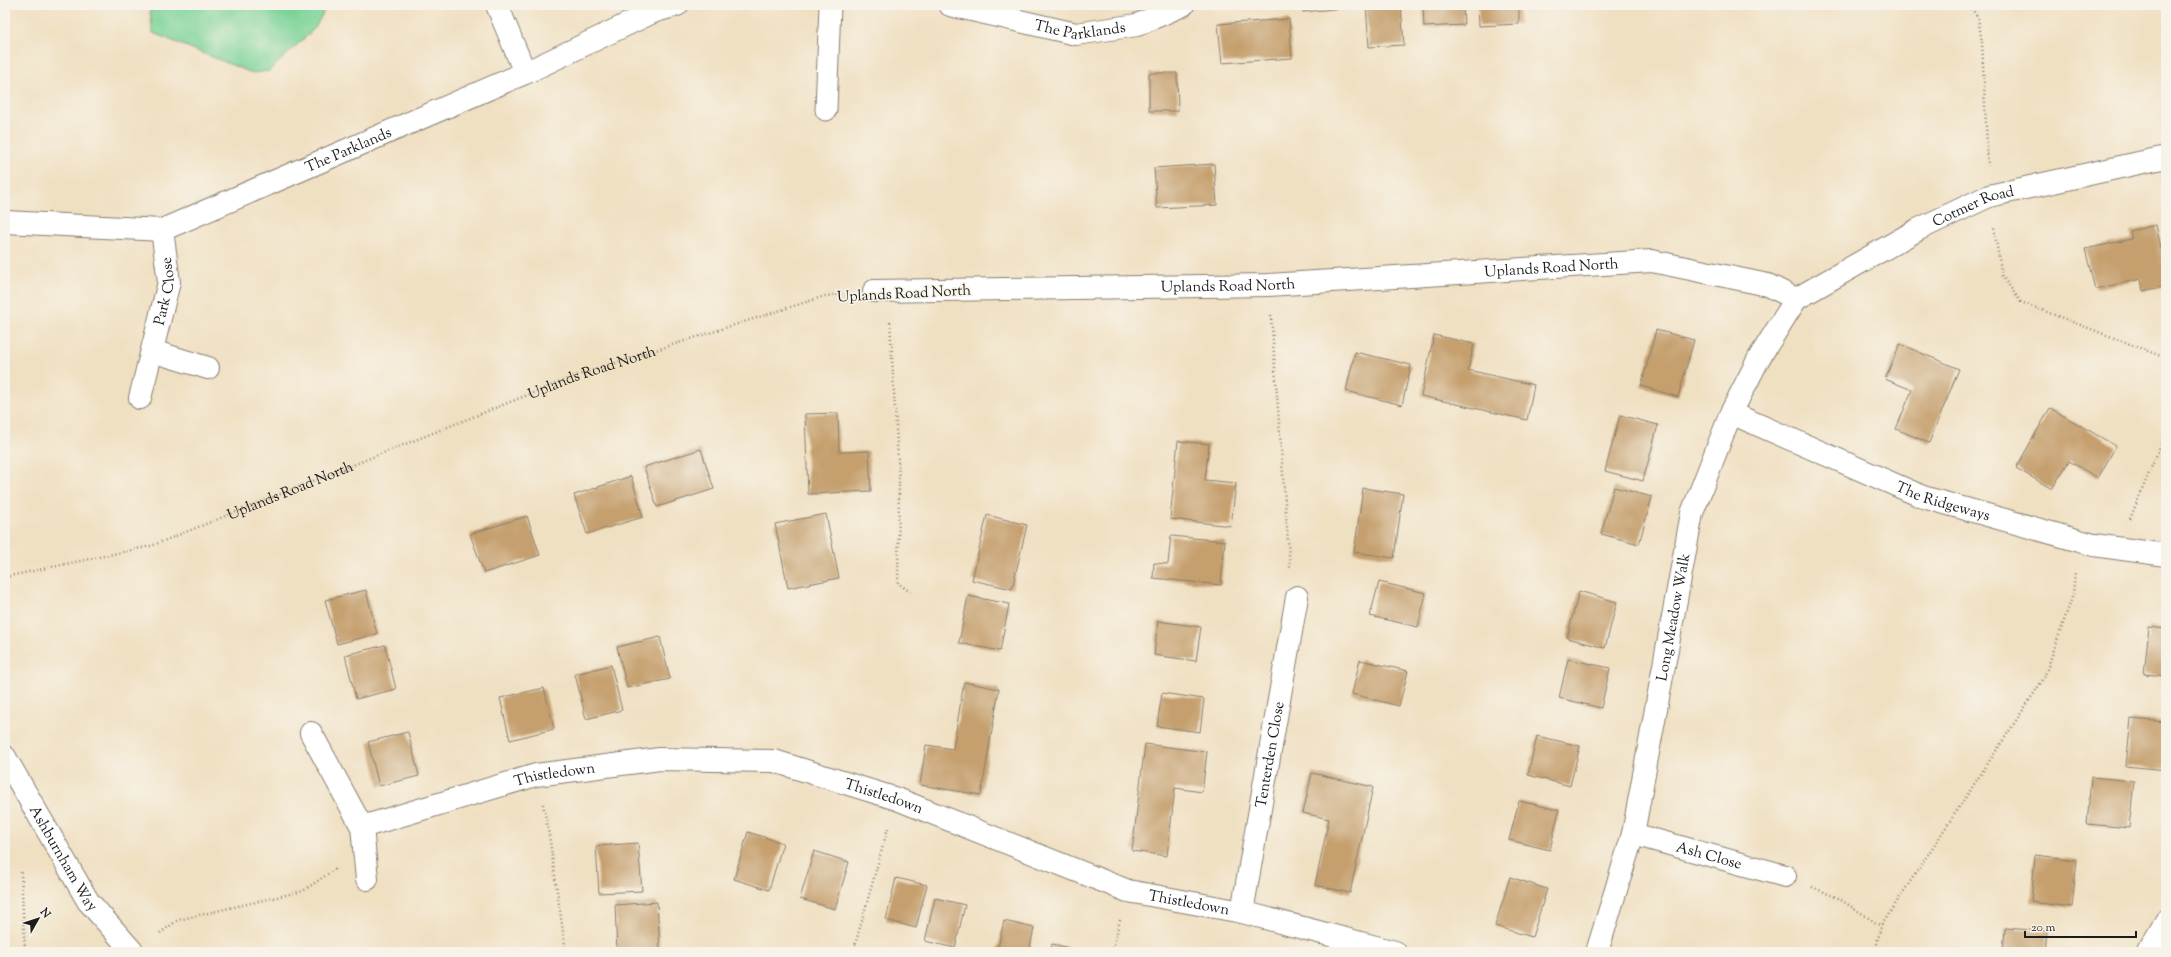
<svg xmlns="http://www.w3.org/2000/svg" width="2171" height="957" font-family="'Sorts Mill Goudy',serif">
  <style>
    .green { fill: #7cd398; stroke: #4c785a }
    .building { fill: #c59f6d }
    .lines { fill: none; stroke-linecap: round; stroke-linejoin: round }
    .lane-casing { stroke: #867e6f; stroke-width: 23 }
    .street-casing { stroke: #867e6f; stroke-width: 24 }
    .secondary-casing { stroke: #867e6f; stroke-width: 24 }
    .path { stroke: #867e6f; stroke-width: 2.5; stroke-dasharray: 1 3; stroke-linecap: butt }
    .lane { stroke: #fff; stroke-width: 21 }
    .street { stroke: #fff; stroke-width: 22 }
    .secondary { stroke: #fff; stroke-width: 22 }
    .labels { text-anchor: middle; stroke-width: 3.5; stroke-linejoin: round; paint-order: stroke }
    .street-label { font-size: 15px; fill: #1c1c1c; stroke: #f7f3e8 }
  </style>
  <rect width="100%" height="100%" fill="#f7f3e8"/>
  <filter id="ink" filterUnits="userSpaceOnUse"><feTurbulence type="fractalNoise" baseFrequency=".025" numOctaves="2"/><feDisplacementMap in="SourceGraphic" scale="8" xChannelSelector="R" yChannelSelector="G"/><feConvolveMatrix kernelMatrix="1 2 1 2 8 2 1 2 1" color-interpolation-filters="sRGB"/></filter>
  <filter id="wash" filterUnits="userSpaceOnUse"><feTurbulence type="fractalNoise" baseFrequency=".012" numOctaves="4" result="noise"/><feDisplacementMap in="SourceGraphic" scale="16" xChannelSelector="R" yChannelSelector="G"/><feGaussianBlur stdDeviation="0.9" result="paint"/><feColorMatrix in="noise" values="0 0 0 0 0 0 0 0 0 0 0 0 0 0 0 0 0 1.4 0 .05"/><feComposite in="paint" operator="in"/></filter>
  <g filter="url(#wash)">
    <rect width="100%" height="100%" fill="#f0e0c2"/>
    <!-- green -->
    <polygon class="green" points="149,5 327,5 315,28 269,71 252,73 153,33"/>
    <g id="blocks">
      <!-- building -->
      <g class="building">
        <polygon points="1302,5 1344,5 1344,8 1303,12"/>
        <polygon points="1366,5 1401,5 1404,45 1369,47"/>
        <polygon points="1423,5 1463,5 1464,25 1424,27"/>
        <polygon points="1478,5 1519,5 1519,24 1479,26"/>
        <polygon points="1289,19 1292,58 1222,63 1218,24"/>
        <polygon points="1149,73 1177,73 1178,111 1149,111"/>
        <polygon points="1214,164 1217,205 1157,208 1154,168"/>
        <polygon points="2156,225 2166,269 2166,286 2143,291 2141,279 2095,289 2085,249 2132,239 2130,231"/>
        <polygon points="1656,330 1694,340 1678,397 1641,386"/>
        <polygon points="1434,335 1474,344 1468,370 1534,385 1527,420 1421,396"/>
        <polygon points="1900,344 1959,369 1929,443 1896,429 1912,390 1885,379"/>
        <polygon points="1355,352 1411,365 1402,405 1346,391"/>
        <polygon points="2050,408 2116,446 2098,478 2069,461 2052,489 2016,468"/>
        <polygon points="838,413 839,452 869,451 871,491 808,494 805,414"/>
        <polygon points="1620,415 1658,425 1643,481 1605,471"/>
        <polygon points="1178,441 1209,444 1205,480 1236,483 1231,526 1170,519"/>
        <polygon points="701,449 714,489 657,507 644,467"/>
        <polygon points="631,476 643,517 587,534 574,495"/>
        <polygon points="1614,487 1652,497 1639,544 1601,534"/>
        <polygon points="1363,488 1403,494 1394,558 1354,552"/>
        <polygon points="826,514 839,578 788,588 775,524"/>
        <polygon points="987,515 1027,525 1012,589 972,580"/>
        <polygon points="527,516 540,555 484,573 470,534"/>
        <polygon points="1171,536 1225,541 1221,585 1153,578 1154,563 1168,564"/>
        <polygon points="1379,582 1426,593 1418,627 1370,616"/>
        <polygon points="366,590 377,634 337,644 325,600"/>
        <polygon points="1579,591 1617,602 1605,648 1567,638"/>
        <polygon points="968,596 1009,604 1000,651 959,643"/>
        <polygon points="1158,621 1201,627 1196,661 1154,655"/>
        <polygon points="2149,627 2166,629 2166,676 2144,674"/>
        <polygon points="660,637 670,679 627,688 617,647"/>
        <polygon points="385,645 396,689 356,699 345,655"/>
        <polygon points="1568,659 1610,668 1601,708 1559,698"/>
        <polygon points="1360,660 1408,671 1399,706 1352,694"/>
        <polygon points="611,665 622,710 586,719 575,674"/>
        <polygon points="964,682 999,689 981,795 920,785 926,745 953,749"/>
        <polygon points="544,688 554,729 510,740 500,698"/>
        <polygon points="1162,693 1204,699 1200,732 1157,726"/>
        <polygon points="2131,719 2166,722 2166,770 2126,766"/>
        <polygon points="408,732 419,776 379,786 368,742"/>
        <polygon points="1537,736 1580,746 1570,786 1528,775"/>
        <polygon points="1145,744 1207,752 1202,792 1175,788 1167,856 1132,851"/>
        <polygon points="1312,773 1373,787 1350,893 1315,885 1329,819 1303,813"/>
        <polygon points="2091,777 2134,781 2129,828 2087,824"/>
        <polygon points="1519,801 1559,810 1550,850 1509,840"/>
        <polygon points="748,832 783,843 769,890 734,879"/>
        <polygon points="638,843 642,891 599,893 596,846"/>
        <polygon points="814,851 849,862 835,909 800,899"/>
        <polygon points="2035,855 2077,860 2072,907 2031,902"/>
        <polygon points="1510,877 1547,889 1532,937 1495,926"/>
        <polygon points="896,878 927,885 916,928 886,920"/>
        <polygon points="935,898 965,905 955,948 925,941"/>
        <polygon points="657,902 660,950 617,952 615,905"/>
        <polygon points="1004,921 1034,928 1029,952 997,952"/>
        <polygon points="2005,928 2047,931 2045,952 2003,952"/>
        <polygon points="1052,944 1083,951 1083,952 1050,952"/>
      </g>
    </g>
  </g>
  <g filter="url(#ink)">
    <use href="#blocks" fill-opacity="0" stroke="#867e6f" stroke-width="1"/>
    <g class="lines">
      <!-- lane casing -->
      <g class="lane-casing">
        <polyline id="lane" points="826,110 830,5"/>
      </g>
      <!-- street casing -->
      <g class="street-casing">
        <g id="street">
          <polyline points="497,5 525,73"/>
          <path id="s2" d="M950,5L1076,34L1137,25L1183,5"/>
          <path id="s3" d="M5,222L162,230L525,73L653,12L677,5"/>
          <path id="s4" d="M874,291L1268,285L1652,261L1768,285L1796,299"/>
          <polyline points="152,351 208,368"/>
          <path id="s5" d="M140,398L169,282L162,230"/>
          <path id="s6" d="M1731,413L1923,497L2094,545L2166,555"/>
          <path id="s7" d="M311,733L362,827L536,775L660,759L774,761L897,799L1128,891L1242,912L1395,952"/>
          <polyline points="362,827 367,879"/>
          <path id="s8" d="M1633,834L1785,876"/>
          <path id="s9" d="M1242,912L1297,597"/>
          <polyline points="2148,952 2166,921"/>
        </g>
      </g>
      <!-- secondary casing -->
      <g class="secondary-casing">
        <g id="secondary">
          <path id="s10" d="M5,757L88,901L133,952"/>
          <path id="s11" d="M1597,952L1633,834L1692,513L1731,413L1759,358L1796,299L1919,229L1989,196L2166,157"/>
        </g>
      </g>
      <!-- path -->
      <g class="path">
        <polyline points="1969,5 1978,18 1982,42 1988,166"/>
        <polyline points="1994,228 2002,276 2021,302 2166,358"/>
        <polyline points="1271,315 1290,568"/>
        <polyline points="890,322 899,479 898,583 910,592"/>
        <polyline points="2130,519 2166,432"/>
        <path id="s1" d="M5,577L151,546L575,376L825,296L844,294"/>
        <polyline points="543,804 549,835 566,952"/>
        <polyline points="21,872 25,952"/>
        <polyline points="1812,887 1838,898 1881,926"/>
        <polyline points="160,933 178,920 303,891 335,869"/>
        <polyline points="853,952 888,828"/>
        <polyline points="1112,952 1120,920"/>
        <polyline points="1875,952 1881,926 2044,678 2073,595 2075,571"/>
      </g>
      <!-- lane -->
      <use href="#lane" class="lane"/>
      <!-- street -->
      <use href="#street" class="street"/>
      <!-- secondary -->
      <use href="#secondary" class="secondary"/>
    </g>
  </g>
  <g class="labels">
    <!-- street labels -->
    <g class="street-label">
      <text dy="5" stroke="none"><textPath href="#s2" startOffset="133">The Parklands</textPath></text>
      <text dy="5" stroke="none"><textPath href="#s3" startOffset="360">The Parklands</textPath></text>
      <text dy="5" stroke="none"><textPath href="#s11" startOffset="889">Cotmer Road</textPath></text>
      <text dy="5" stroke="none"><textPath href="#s4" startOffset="678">Uplands Road North</textPath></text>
      <text dy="5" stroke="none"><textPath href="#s4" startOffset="354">Uplands Road North</textPath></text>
      <text dy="5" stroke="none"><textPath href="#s5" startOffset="110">Park Close</textPath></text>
      <text transform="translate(904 293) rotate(-3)" y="5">Uplands Road North</text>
      <text dy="5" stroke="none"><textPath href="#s1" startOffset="623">Uplands Road North</textPath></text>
      <text dy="5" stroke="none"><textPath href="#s1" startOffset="299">Uplands Road North</textPath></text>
      <text dy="5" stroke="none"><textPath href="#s6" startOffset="230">The Ridgeways</textPath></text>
      <text dy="5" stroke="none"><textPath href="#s11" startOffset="344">Long Meadow Walk</textPath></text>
      <text dy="5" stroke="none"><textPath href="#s9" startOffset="160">Tenterden Close</textPath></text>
      <text dy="5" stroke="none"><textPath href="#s7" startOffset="307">Thistledown</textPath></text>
      <text dy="5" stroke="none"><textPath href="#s7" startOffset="643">Thistledown</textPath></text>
      <text dy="5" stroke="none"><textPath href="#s8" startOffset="79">Ash Close</textPath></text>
      <text dy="5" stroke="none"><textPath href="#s10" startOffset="117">Ashburnham Way</textPath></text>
      <text dy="5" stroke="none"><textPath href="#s7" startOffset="967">Thistledown</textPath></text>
    </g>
  </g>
  <!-- margin -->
  <rect width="2171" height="957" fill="none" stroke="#f7f3e8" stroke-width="20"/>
  <!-- north arrow -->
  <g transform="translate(38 919) rotate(51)" stroke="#f7f3e8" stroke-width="3" paint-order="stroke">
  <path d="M0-3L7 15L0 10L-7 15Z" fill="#1c1c1c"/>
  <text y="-6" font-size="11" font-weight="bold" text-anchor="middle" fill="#1c1c1c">N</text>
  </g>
  <!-- scale -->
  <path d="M2025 931v6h111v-6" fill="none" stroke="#1c1c1c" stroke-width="2"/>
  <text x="2031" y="931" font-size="12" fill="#1c1c1c" stroke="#f7f3e8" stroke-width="3" paint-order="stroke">20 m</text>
</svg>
